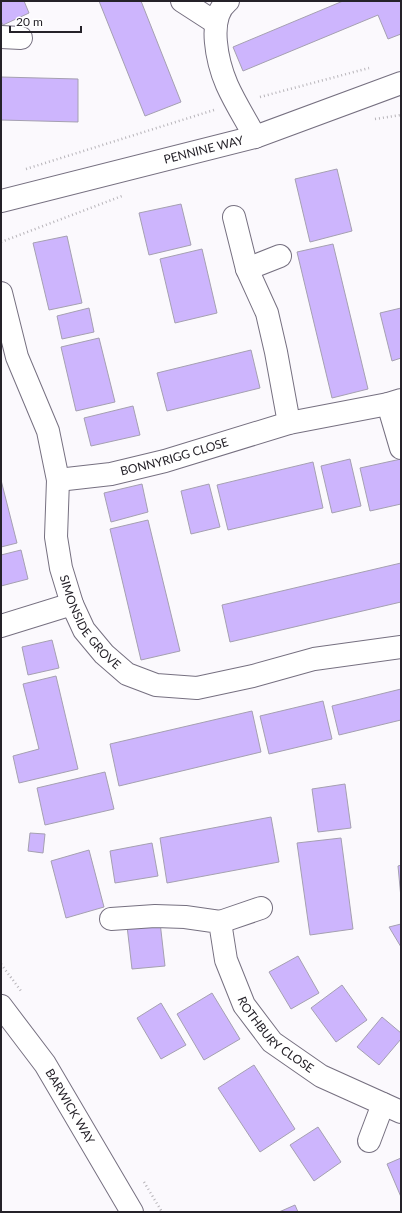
<svg xmlns="http://www.w3.org/2000/svg" width="402" height="1213" font-family="Lato,sans-serif">
  <style>
    .building { fill: #cdb5fd; stroke: #a5a0b1 }
    .lines { fill: none; stroke-linecap: round; stroke-linejoin: round }
    .minor-casing { stroke: #767080; stroke-width: 24 }
    .path { stroke: #b7b4b9; stroke-width: 2.5; stroke-dasharray: 1 3; stroke-linecap: butt }
    .minor { stroke: #fff; stroke-width: 22 }
    .labels { text-anchor: middle; stroke-width: 3; stroke-linejoin: round; paint-order: stroke }
    .street-label { font-size: 12px; fill: #252229; stroke: #fff }
  </style>
  <rect width="100%" height="100%" fill="#fbf9fd"/>
  <!-- building -->
  <g class="building">
    <polygon points="1,1 24,1 29,13 3,25 1,21"/>
    <polygon points="99,1 141,1 181,102 145,116"/>
    <polygon points="343,1 401,1 401,34 388,39 378,15 243,71 233,47"/>
    <polygon points="1,77 78,79 78,122 1,120"/>
    <polygon points="337,169 352,231 310,242 295,179"/>
    <polygon points="181,204 191,245 149,255 139,213"/>
    <polygon points="67,236 82,303 49,310 33,243"/>
    <polygon points="333,244 368,389 332,398 297,252"/>
    <polygon points="202,249 217,313 175,323 160,259"/>
    <polygon points="89,308 94,332 62,339 57,316"/>
    <polygon points="401,308 401,358 392,361 380,313"/>
    <polygon points="99,338 115,402 76,411 61,347"/>
    <polygon points="251,350 260,388 167,411 157,373"/>
    <polygon points="133,406 140,435 91,446 84,418"/>
    <polygon points="350,459 361,506 332,513 321,466"/>
    <polygon points="401,459 401,504 370,511 360,468"/>
    <polygon points="313,462 323,508 228,530 217,485"/>
    <polygon points="1,480 17,543 1,547"/>
    <polygon points="142,484 148,512 111,522 104,493"/>
    <polygon points="209,484 220,527 191,534 181,491"/>
    <polygon points="148,520 180,651 141,660 110,529"/>
    <polygon points="21,550 28,579 1,586 1,555"/>
    <polygon points="401,563 401,602 230,642 222,605"/>
    <polygon points="52,640 59,668 28,675 22,647"/>
    <polygon points="56,676 78,769 19,783 13,756 39,749 23,684"/>
    <polygon points="401,689 401,720 339,735 332,706"/>
    <polygon points="323,701 332,739 269,754 260,716"/>
    <polygon points="252,711 261,752 119,786 110,744"/>
    <polygon points="105,772 114,809 45,825 37,788"/>
    <polygon points="345,784 351,828 318,832 312,789"/>
    <polygon points="271,817 279,862 167,883 160,838"/>
    <polygon points="30,833 45,834 43,853 28,851"/>
    <polygon points="341,838 353,929 310,935 297,843"/>
    <polygon points="152,843 158,876 115,883 110,851"/>
    <polygon points="89,850 104,907 66,918 51,861"/>
    <polygon points="401,865 401,898 398,866"/>
    <polygon points="160,922 165,966 132,969 127,926"/>
    <polygon points="401,924 401,947 389,927"/>
    <polygon points="298,956 319,993 291,1009 269,972"/>
    <polygon points="342,985 367,1020 336,1042 311,1008"/>
    <polygon points="212,993 240,1039 204,1060 177,1014"/>
    <polygon points="161,1003 186,1045 161,1059 137,1018"/>
    <polygon points="382,1017 401,1033 401,1039 379,1065 357,1047"/>
    <polygon points="254,1065 295,1129 260,1152 218,1088"/>
    <polygon points="318,1127 341,1162 314,1181 290,1145"/>
    <polygon points="401,1158 401,1197 387,1164"/>
    <polygon points="295,1205 298,1212 279,1212"/>
  </g>
  <g class="lines">
    <!-- minor casing -->
    <g class="minor-casing">
      <g id="minor">
        <polyline points="182,1 216,23"/>
        <path d="M228,1C206,18 218,64 227,85C235,103 246,120 255,137"/>
        <polyline points="1,37 21,38"/>
        <path id="s1" d="M1,201L255,137L401,83"/>
        <polyline points="234,217 247,269 267,313 276,352 289,423"/>
        <polyline points="247,269 280,256"/>
        <path id="s2" d="M1,293L17,357L48,431L58,480L56,537L61,568L72,604L84,630L104,654L127,674L156,685L197,688L253,676L314,659L401,647"/>
        <polyline points="388,404 401,448"/>
        <path id="s3" d="M58,480L111,474L165,461L289,423L388,404L401,400"/>
        <polyline points="1,626 72,604"/>
        <path id="s4" d="M111,919L155,916L185,917L220,922L226,960L244,1005L272,1042L321,1076L401,1112"/>
        <polyline points="220,922 261,908"/>
        <path id="s5" d="M1,1006L45,1064L132,1212"/>
        <polyline points="369,1141 383,1104"/>
      </g>
    </g>
    <!-- path -->
    <g class="path">
      <polyline points="260,97 369,68"/>
      <polyline points="375,119 401,115"/>
      <polyline points="26,169 214,110"/>
      <polyline points="1,242 122,196"/>
      <polyline points="1,964 21,991"/>
      <polyline points="144,1182 162,1212"/>
    </g>
    <!-- minor -->
    <use href="#minor" class="minor"/>
  </g>
  <g class="labels">
    <!-- street labels -->
    <g class="street-label">
      <text dy="4" stroke="none"><textPath href="#s1" startOffset="209">PENNINE WAY</textPath></text>
      <text dy="4" stroke="none"><textPath href="#s3" startOffset="119">BONNYRIGG CLOSE</textPath></text>
      <text dy="4" stroke="none"><textPath href="#s2" startOffset="347">SIMONSIDE GROVE</textPath></text>
      <text dy="4" stroke="none"><textPath href="#s4" startOffset="240">ROTHBURY CLOSE</textPath></text>
      <text dy="4" stroke="none"><textPath href="#s5" startOffset="122">BARWICK WAY</textPath></text>
    </g>
  </g>
  <!-- border -->
  <rect width="402" height="1213" fill="none" stroke="#252229" stroke-width="4"/>
  <!-- scale -->
  <path d="M10 26v6h71v-6" fill="none" stroke="#252229" stroke-width="2"/>
  <text x="16" y="26" font-size="12" fill="#252229" stroke="#ffffff" stroke-width="3" paint-order="stroke">20 m</text>
</svg>
